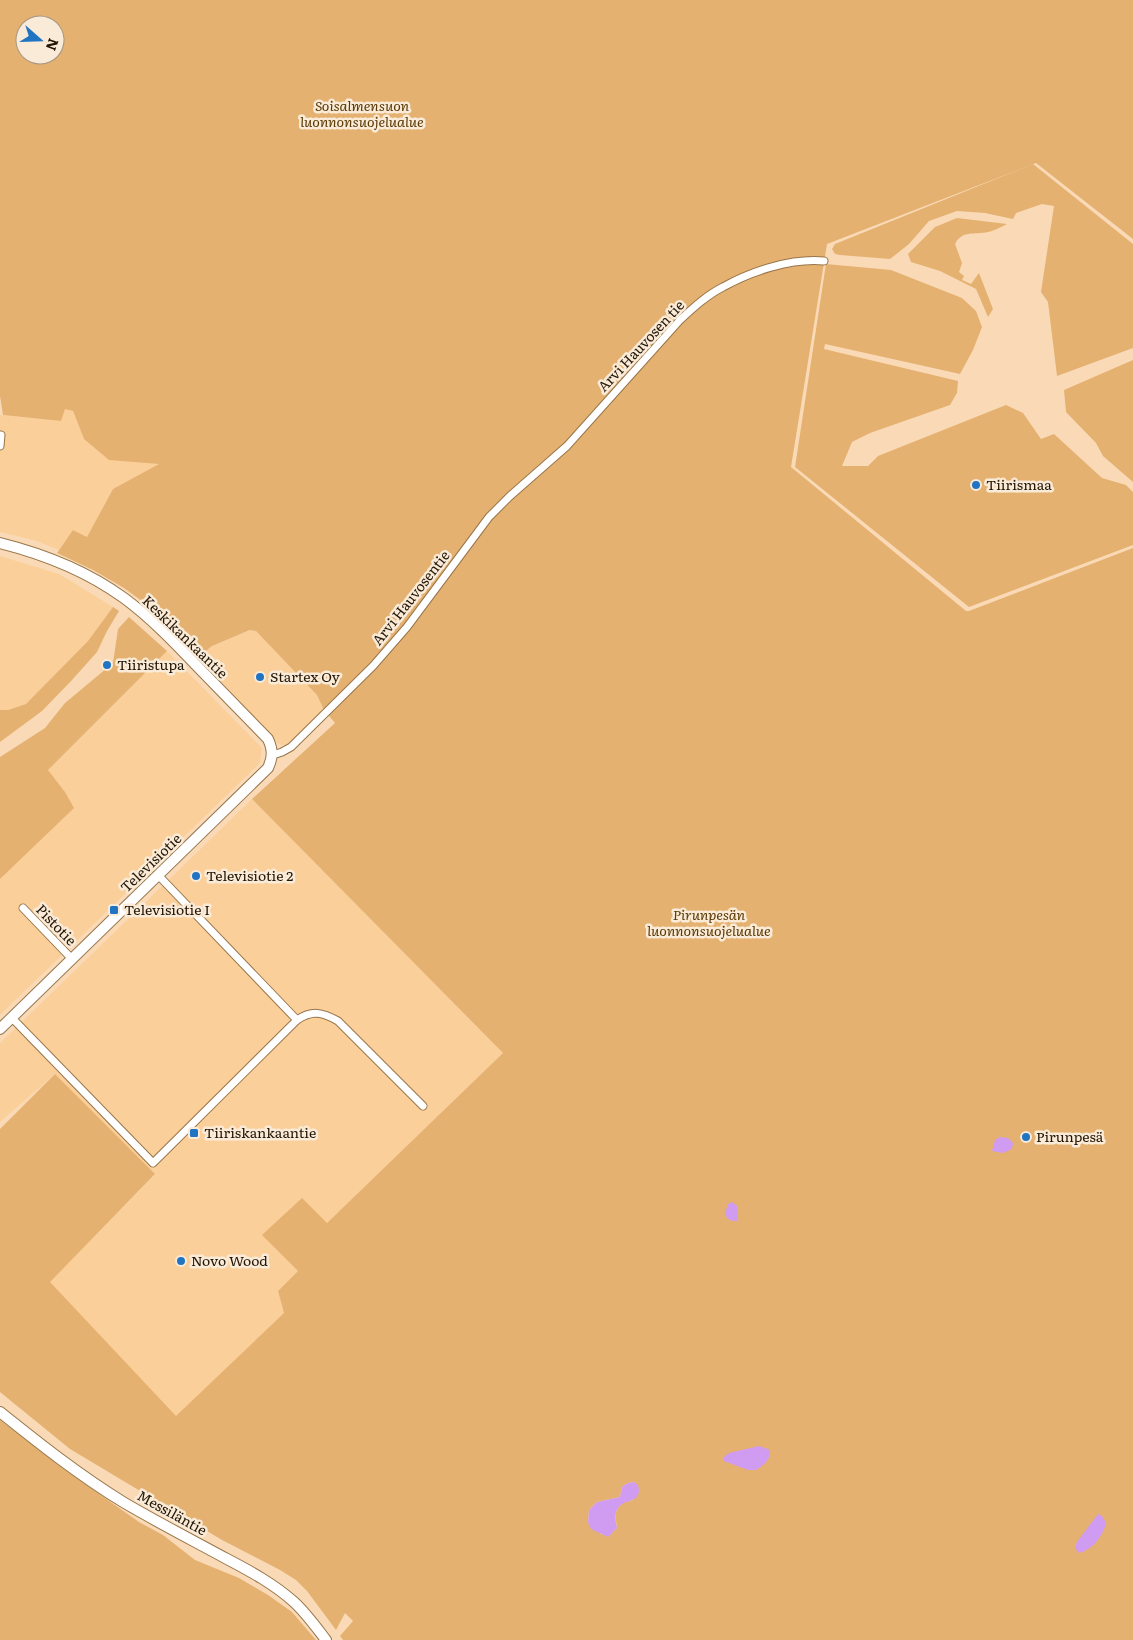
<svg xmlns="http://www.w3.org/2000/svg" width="1133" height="1640" font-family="Literata,serif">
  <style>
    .built { fill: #fbcf9a }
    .green { fill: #e4b171; fill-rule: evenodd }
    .water { fill: #d09cf2 }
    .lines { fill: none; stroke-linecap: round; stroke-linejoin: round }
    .street-casing { stroke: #987549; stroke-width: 9 }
    .secondary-casing { stroke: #987549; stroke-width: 12 }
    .street { stroke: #fff; stroke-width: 7 }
    .secondary { stroke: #fff; stroke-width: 10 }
    .poi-dot { fill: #2174c2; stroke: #faebd8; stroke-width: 2 }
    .labels { text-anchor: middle; stroke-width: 5; stroke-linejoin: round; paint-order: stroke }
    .park-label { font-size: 14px; font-style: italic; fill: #593803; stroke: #faebd8 }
    .street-label { font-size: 14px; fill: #221504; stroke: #faebd8 }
    .poi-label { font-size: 14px; fill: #221504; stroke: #faebd8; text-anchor: start }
  </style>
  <rect width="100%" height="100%" fill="#fadab6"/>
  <!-- built -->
  <g class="built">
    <polygon points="65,408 73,411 84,439 160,464 113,489 87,537 73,530 59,550 37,541 0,532 0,415 61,421"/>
    <polygon points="0,556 59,574 113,607 88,641 26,704 8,710 0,710"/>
    <polygon points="251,630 256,631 317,695 324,710 293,742 287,745 281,745 276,742 199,657 212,646"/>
    <polygon points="167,651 262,748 260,763 0,1015 0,879 73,808 65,792 48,770"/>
    <polygon points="252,799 503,1053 327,1223 263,1235 298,1271 278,1291 284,1313 176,1417 49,1282 155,1175 55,1074 0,1122 0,1043"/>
  </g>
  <!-- green -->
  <g class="green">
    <path d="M0,0H1133V239L1036,163L827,244L791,467L966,611H969L1133,548V1640H343L340,1636L353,1621L345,1613L336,1630L307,1591L296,1580L280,1570L222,1540L70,1449L0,1392V1129L55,1074L155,1174L50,1282L176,1416L284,1313L278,1291L298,1271L262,1235L302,1198L327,1223L503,1053L252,799L335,723L324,710L317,695L256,631L250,630L212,646L199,657L165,618L124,588L93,570L57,553L73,530L87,537L113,489L159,464L109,460L84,439L73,411L65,409L61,421L3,415L0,396ZM25,25H55V55H25ZM635,1482L633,1500C615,1503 614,1512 617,1528L608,1536L601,1534L588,1522L589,1510L597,1502L620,1497L622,1487L628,1483Z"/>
    <polygon points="1033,164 1133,244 1133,348 1057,376 1048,302 1041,292 1054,206 1042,204 1016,213 1013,219 985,213 957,211 929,221 909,244 890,259 840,255 835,254 832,249 835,244"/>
    <path d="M957,218L1007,224C1001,227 994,231 988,232C974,235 962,230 955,244L962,263L959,272L964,276L962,280L971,284L979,273L993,309L988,317L976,289L940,271L911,262L908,254L935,227Z"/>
    <polygon points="826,264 891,270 962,298 976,311 982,327 973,350 960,374 825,344 824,349 958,381 957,393 950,405 870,433 852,442 842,466 868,466 878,456 1006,405 1023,413 1041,439 1054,434 1102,478 1126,485 1133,492 1133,545 969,607 795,467"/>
    <polygon points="1133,360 1133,482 1103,456 1096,443 1066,412 1064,390"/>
    <polygon points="113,607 119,611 107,631 97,652 72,680 42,711 0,742 0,710 8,710 26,704 88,641"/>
    <polygon points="129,617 167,651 48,770 65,792 74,808 0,879 0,757 45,728 65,703 113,663 118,629"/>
    <polygon points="0,1420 65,1470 139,1522 163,1535 195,1560 239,1578 268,1595 292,1612 316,1640 0,1640"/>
  </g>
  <!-- water -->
  <g class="water">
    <polygon points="1000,1137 1008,1138 1013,1143 1012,1149 1003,1153 992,1151 995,1140"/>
    <path d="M732,1202L737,1206L738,1217L737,1221C730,1221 728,1220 725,1214L728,1204Z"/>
    <path d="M759,1446L770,1450C770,1461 765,1464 756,1470H748L724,1461V1457L729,1453Z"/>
    <path d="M634,1482L638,1485C645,1511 608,1490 617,1528L608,1537L591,1529L588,1522L589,1510L597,1502L620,1497L622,1487L628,1483Z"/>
    <path d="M1098,1514L1102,1516L1106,1523C1103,1536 1092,1550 1079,1553L1075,1548L1077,1542Z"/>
  </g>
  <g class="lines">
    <!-- street casing -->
    <g class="street-casing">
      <g id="street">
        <polyline points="0,446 1,435"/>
        <path d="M273,755L282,752L291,747L373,666L407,627L489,517L510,496L567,446L680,320C693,308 707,295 723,287C752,271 791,258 824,261"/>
        <polyline points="23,908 72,959"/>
        <polyline points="12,1018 153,1163 297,1020 158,875"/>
        <path d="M297,1020C312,1010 322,1012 338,1021L423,1106"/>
      </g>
    </g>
    <!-- secondary casing -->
    <g class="secondary-casing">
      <g id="secondary">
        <path d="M0,543C44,554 87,571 124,598C151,618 174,642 196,665C220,690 244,714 268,739C273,750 273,757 268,768L0,1029"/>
        <path d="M0,1412C40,1444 79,1475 123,1502C157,1522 192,1540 227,1559C250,1571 274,1584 294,1602C306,1613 316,1627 326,1640"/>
      </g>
    </g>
    <!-- street -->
    <use href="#street" class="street"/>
    <!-- secondary -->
    <use href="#secondary" class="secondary"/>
  </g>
  <!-- markers -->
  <g class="poi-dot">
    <circle cx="976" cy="485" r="5"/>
    <circle cx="107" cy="665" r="5"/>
    <circle cx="260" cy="677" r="5"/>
    <circle cx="196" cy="876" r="5"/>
    <rect x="109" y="905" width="10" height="10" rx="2.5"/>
    <rect x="189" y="1128" width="10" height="10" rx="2.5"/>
    <circle cx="1026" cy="1137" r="5"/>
    <circle cx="181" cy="1261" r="5"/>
  </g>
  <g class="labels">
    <!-- park labels -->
    <g class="park-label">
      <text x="362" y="111">Soisalmensuon<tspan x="362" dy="16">luonnonsuojelualue</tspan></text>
      <text x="709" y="920">Pirunpesän<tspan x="709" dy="16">luonnonsuojelualue</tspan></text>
    </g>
    <!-- street labels -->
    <g class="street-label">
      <text transform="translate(641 346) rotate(-47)" y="5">Arvi Hauvosen tie</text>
      <text transform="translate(411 598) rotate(-52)" y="5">Arvi Hauvosentie</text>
      <text transform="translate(185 637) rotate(44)" y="5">Keskikankaantie</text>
      <text transform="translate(151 863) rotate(-44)" y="5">Televisiotie</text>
      <text transform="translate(56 925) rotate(46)" y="5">Pistotie</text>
      <text transform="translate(172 1513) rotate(29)" y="5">Messiläntie</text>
    </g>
    <!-- poi labels -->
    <g class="poi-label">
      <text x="986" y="490">Tiirismaa</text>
      <text x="117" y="670">Tiiristupa</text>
      <text x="270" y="682">Startex Oy</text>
      <text x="206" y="881">Televisiotie 2</text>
      <text x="124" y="915">Televisiotie I</text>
      <text x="204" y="1138">Tiiriskankaantie</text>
      <text x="1036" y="1142">Pirunpesä</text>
      <text x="191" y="1266">Novo Wood</text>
    </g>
  </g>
  <!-- north arrow -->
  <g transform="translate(40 40) rotate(110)"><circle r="24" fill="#faebd8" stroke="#a49583"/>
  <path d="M0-4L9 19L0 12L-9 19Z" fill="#2174c2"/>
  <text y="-8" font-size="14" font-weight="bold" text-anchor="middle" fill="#221504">N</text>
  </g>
</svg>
